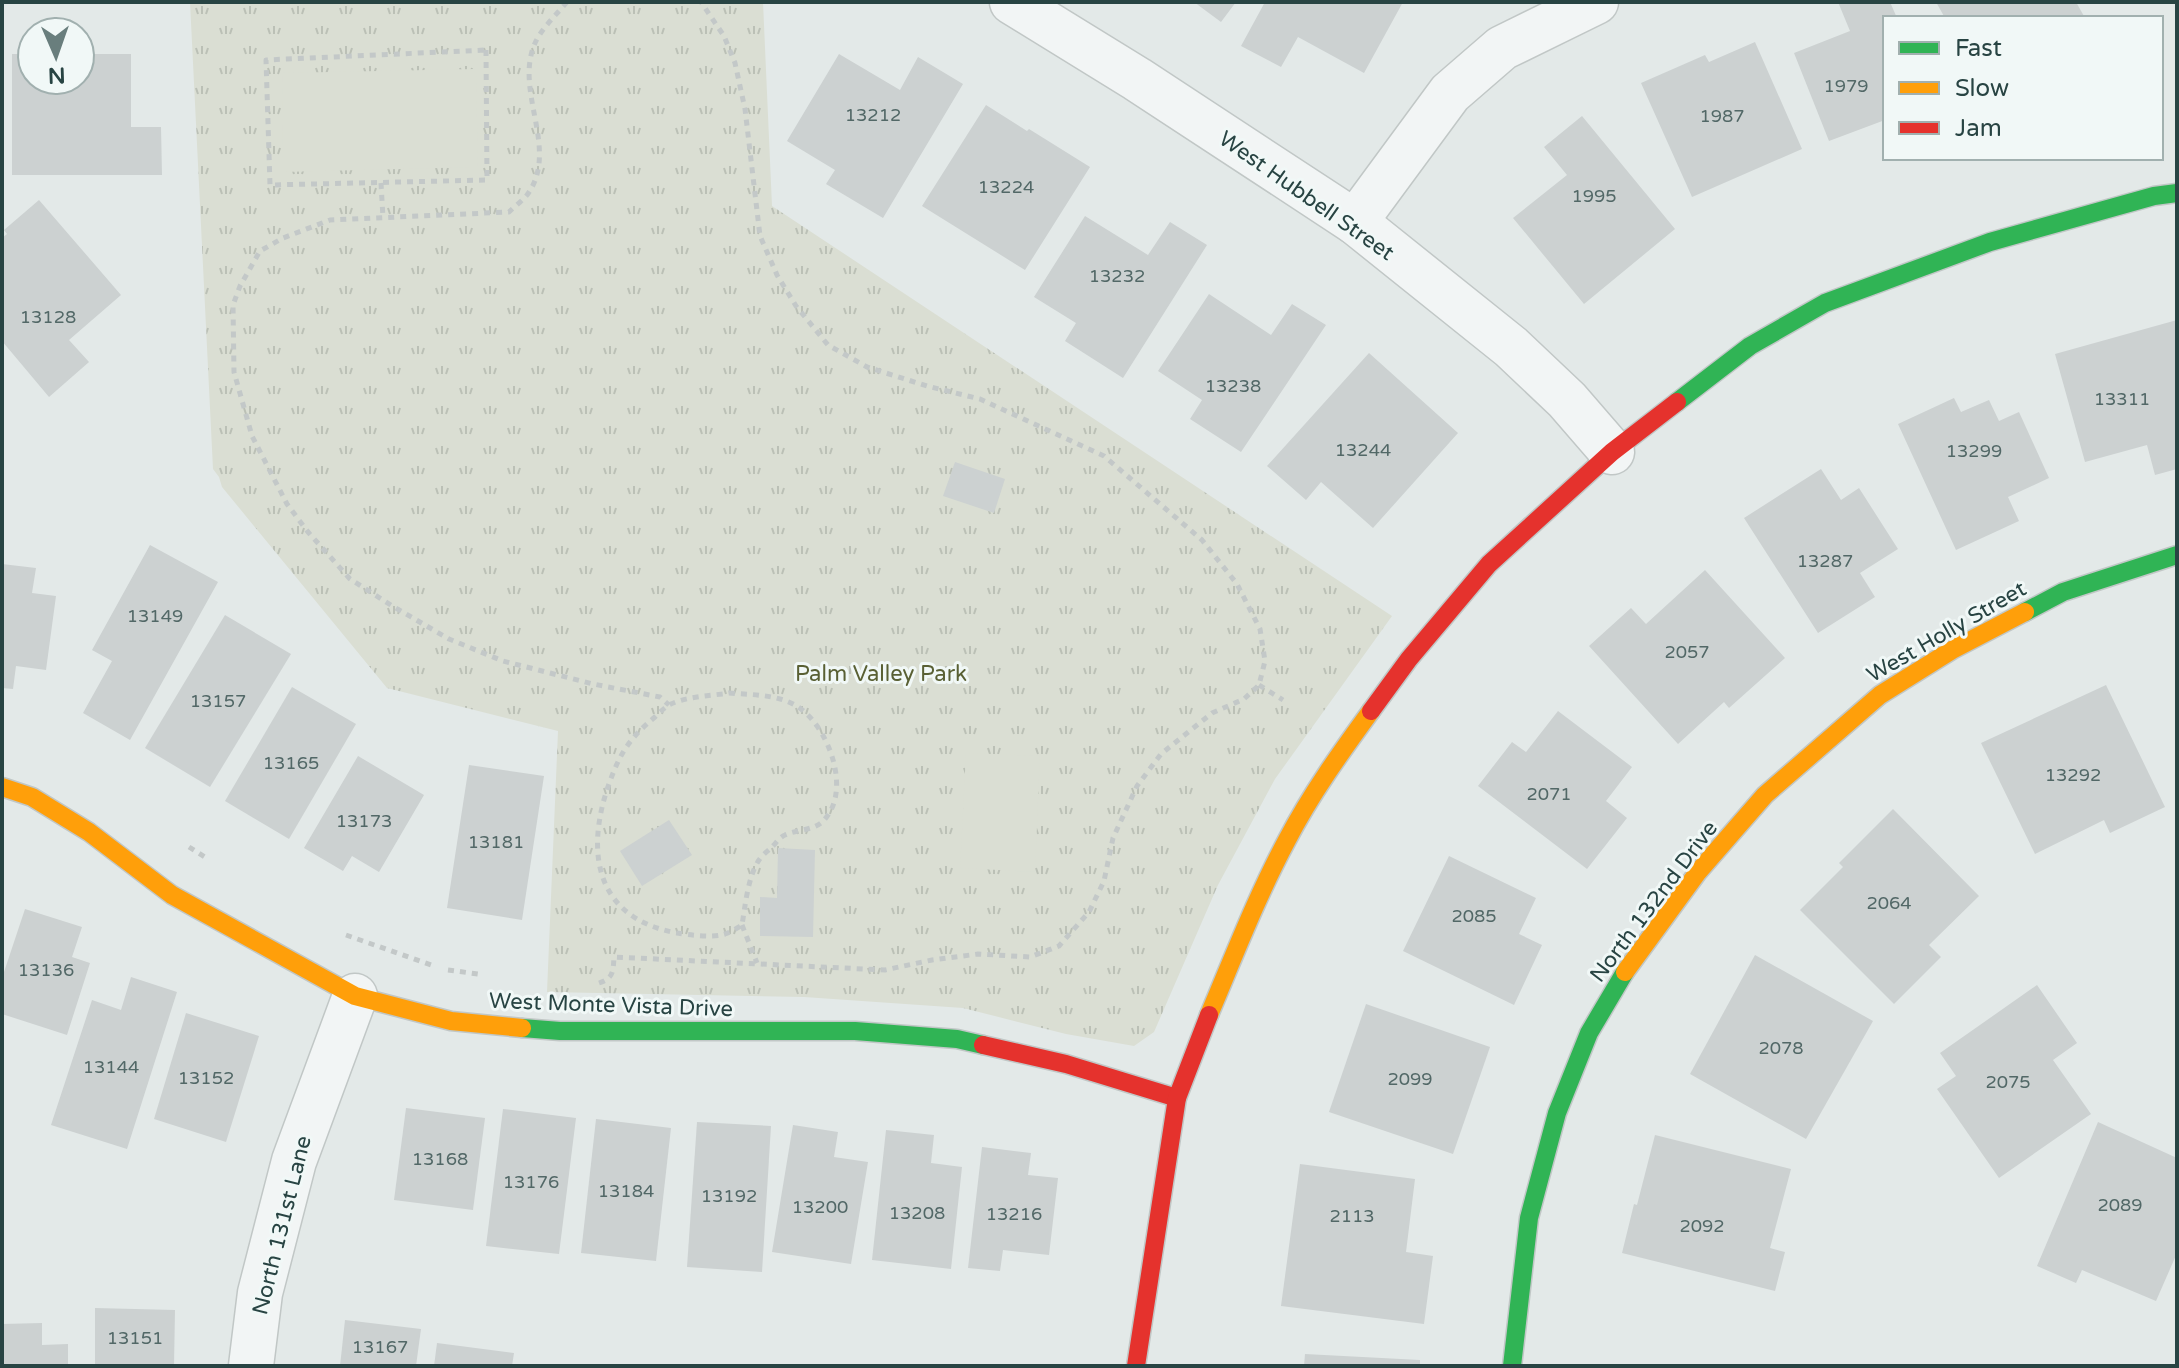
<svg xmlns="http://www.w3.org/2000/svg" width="2179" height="1368" font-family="'Varela Round',sans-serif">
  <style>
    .grass { fill: url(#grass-tufts) }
    .pitch { fill: #daded3 }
    .building { fill: #ccd1d1 }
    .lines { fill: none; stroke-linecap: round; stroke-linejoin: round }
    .street-casing { stroke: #c1c7c6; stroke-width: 47 }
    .fast-casing { stroke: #c1c7c6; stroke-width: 21 }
    .slow-casing { stroke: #c1c7c6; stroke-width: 21 }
    .jam-casing { stroke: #c1c7c6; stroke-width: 21 }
    .path { stroke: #c3c8c8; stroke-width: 5; stroke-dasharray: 6 6; stroke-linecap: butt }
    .street { stroke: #f2f5f5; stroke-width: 44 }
    .fast { stroke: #30b455; stroke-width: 18 }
    .slow { stroke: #ff9f0a; stroke-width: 18 }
    .jam { stroke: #e5322d; stroke-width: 18 }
    .labels { text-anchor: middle; stroke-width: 6; stroke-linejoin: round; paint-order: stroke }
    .number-label { font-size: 18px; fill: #526867 }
    .street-label { font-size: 22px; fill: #284443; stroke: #f1f8f7 }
    .park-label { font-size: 22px; fill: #596034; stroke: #f1f8f7 }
  </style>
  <defs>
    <pattern id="grass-tufts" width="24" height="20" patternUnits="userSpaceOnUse" patternTransform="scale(2)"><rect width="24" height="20" fill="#daded3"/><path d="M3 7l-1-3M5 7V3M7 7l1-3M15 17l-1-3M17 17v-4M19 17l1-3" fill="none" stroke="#bbc0b6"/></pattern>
  </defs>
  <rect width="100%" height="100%" fill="#e3e9e8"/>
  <!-- grass -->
  <polygon class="grass" points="190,2 763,2 772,206 1392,616 1275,779 1218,885 1154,1032 1134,1046 1066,1034 963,1008 804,997 547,992 558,731 387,688 222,487 219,477 213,469"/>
  <!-- pitch -->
  <g class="pitch">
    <polygon points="476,69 478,167 283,172 282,73"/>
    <polygon points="966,753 1040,756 1035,872 960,868"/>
  </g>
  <!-- building -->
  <g class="building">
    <polygon points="1194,2 1236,2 1221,22"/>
    <polygon points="1265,2 1403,2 1364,73 1298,37 1281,67 1241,46"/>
    <polygon points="1838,2 1890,2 1897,18 1885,18 1885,120 1829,141 1794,53 1850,31"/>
    <polygon points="1936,2 2076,2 2085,18 1945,18"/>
    <polygon points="1755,42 1802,149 1692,197 1641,83 1705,55 1709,62"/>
    <polygon points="12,54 32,54 32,80 80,80 80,54 131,54 131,127 161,127 162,175 12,175"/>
    <polygon points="839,54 900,90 918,57 963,84 883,218 826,184 835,170 787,141"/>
    <polygon points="986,105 1027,131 1029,129 1090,167 1025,270 922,206"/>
    <polygon points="1582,116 1675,229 1584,304 1513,218 1567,175 1544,147"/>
    <polygon points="39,200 121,295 69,340 89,362 49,397 2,341 2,238 7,234 4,230"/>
    <polygon points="1085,216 1148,255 1170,222 1207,245 1123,378 1065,341 1076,323 1034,297"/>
    <polygon points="1209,294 1271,335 1292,304 1326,325 1241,452 1190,419 1202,400 1158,371"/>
    <polygon points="2177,320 2177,469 2155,475 2147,445 2085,462 2055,354"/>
    <polygon points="1369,353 1458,433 1373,528 1321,482 1306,500 1267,466"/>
    <polygon points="1954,398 1961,412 1989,400 1999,421 2019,412 2049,478 2008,497 2019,521 1956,550 1898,424"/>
    <polygon points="955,462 1005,479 994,513 943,496"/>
    <polygon points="1821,469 1841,500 1859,488 1898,549 1860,573 1875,597 1818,633 1744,518"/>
    <polygon points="150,545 218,582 130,740 83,713 112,661 92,650"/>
    <polygon points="2,564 36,568 32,593 56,596 46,670 16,666 13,689 2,688"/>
    <polygon points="1705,570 1785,658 1729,708 1724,702 1678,744 1589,646 1631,608 1646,624"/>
    <polygon points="225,615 291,654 210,787 145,748"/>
    <polygon points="2106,685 2165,807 2110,833 2104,820 2035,854 1981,743"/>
    <polygon points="292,687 356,724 289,839 225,801"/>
    <polygon points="1558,711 1632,767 1606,801 1627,818 1587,869 1478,786 1512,742 1526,752"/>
    <polygon points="358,756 424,795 379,872 352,856 343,871 304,848"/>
    <polygon points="469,765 544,776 522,920 447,908"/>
    <polygon points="1893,809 1979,896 1929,945 1941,957 1894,1004 1800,910 1843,867 1839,863"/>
    <polygon points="669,820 692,855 642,886 620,851"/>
    <polygon points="778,848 815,850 813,937 760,936 760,897 777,898"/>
    <polygon points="1449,856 1536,898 1519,934 1542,945 1514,1005 1403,951"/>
    <polygon points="25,909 82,927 72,957 90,963 67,1035 2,1014 2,978"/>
    <polygon points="1755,955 1873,1021 1806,1139 1690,1074"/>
    <polygon points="131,977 177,992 127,1149 51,1125 92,1000 121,1010"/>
    <polygon points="2037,985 2077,1043 2053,1060 2091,1114 1999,1178 1937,1089 1956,1076 1940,1053"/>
    <polygon points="1366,1004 1490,1047 1453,1154 1329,1112"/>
    <polygon points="186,1013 259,1036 226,1142 154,1119"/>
    <polygon points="406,1108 485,1118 473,1210 394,1200"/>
    <polygon points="503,1109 576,1118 559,1254 486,1246"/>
    <polygon points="596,1119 671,1128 656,1261 581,1253"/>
    <polygon points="697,1122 771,1126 762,1272 687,1267"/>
    <polygon points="2098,1122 2177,1158 2177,1253 2156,1301 2082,1270 2076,1283 2037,1266"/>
    <polygon points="793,1125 838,1132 834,1157 868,1162 851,1264 772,1252"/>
    <polygon points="886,1130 934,1135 931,1163 962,1167 951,1269 872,1260"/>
    <polygon points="1655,1135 1791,1169 1770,1248 1785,1252 1775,1291 1622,1253 1634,1204 1637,1205"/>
    <polygon points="982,1147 1031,1153 1028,1175 1058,1178 1049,1255 1003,1250 1000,1271 968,1268"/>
    <polygon points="1300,1164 1415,1179 1406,1252 1433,1256 1424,1324 1281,1306"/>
    <polygon points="95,1308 175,1310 174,1366 95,1366"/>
    <polygon points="345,1320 421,1329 416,1366 340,1366"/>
    <polygon points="42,1323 42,1345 68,1344 68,1366 2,1366 2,1324"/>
    <polygon points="437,1343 514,1353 512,1366 434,1366"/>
    <polygon points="1305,1354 1420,1360 1420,1366 1304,1366"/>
  </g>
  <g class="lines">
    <!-- street casing -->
    <g class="street-casing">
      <g id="street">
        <polyline points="1012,2 1137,79 1355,222 1511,347 1567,400 1612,452"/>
        <polyline points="1355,222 1450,93 1502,48 1596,2"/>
        <polyline points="251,1366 260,1293 294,1161 355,996"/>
      </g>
    </g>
    <!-- fast casing -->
    <g class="fast-casing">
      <g id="fast">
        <polyline points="1677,402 1750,346 1825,303 1990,242 2154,196 2177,193"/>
        <polyline points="2025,612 2063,592 2177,555"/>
        <polyline points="522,1028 560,1031 855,1031 957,1039 983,1045"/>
        <polyline points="1512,1366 1529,1218 1557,1113 1589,1033 1625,972"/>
      </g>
    </g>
    <!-- slow casing -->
    <g class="slow-casing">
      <g id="slow">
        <polyline points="2,787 32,797 89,832 172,895 355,996 451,1021 522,1028"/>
        <polyline points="1625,972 1698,872 1765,795 1880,695 1952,650 2025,612"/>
        <path d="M1209,1015C1234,956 1257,896 1287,840C1311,794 1341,752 1371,711"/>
      </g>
    </g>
    <!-- jam casing -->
    <g class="jam-casing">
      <g id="jam">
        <polyline points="1371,711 1409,659 1489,564 1612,452 1677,402"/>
        <polyline points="983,1045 1066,1064 1177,1098"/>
        <polyline points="1136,1366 1177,1098 1209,1015"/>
      </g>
    </g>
    <!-- path -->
    <g class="path">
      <path d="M567,2C557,14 543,27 536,41C512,90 561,149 527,195C522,201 514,207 509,212L330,220L283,238L260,251L240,286L233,305L234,372L252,436L287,504L308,532L350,579L394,607L449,639L503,661L593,684L660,697L669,705"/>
      <polygon points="486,50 487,180 270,185 266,60"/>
      <polyline points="381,183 383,218"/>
      <polyline points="1259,685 1283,700"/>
      <path d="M729,693C753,695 781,694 801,709C829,730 851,789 825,819C815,831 798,829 785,835C780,837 776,843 772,847C768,851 762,855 759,860C748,876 745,907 742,925C737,928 731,932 725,934C712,938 690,935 677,933C593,918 585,849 610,781C621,751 631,737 655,717C659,713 664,708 669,705C686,696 711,696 729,693Z"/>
      <polyline points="189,847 208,859"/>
      <polyline points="742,925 757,963"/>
      <polyline points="346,935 431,965"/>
      <polyline points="448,970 478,974"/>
      <path d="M599,983C614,978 613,971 614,957L885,970L932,960L978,954L1030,957L1059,946L1089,912L1104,881L1113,838L1137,786L1161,754L1212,713L1244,699L1259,685L1265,661L1260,629L1237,584L1202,540L1104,456L980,399L927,386L867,367L828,345L796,306L777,275L760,236L745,109L735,63L724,36L701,2"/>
    </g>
    <!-- street -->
    <use href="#street" class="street"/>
    <!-- fast -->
    <use href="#fast" class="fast"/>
    <!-- slow -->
    <use href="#slow" class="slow"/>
    <!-- jam -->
    <use href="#jam" class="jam"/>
  </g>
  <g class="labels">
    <!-- number labels -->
    <g class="number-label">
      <text x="1846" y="92">1979</text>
      <text x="873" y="121">13212</text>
      <text x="1722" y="122">1987</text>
      <text x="1006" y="193">13224</text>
      <text x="1594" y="202">1995</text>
      <text x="1117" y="282">13232</text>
      <text x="48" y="323">13128</text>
      <text x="1233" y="392">13238</text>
      <text x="2122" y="405">13311</text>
      <text x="1363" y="456">13244</text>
      <text x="1974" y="457">13299</text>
      <text x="1825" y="567">13287</text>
      <text x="155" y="622">13149</text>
      <text x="1687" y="658">2057</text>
      <text x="218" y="707">13157</text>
      <text x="291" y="769">13165</text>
      <text x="2073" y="781">13292</text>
      <text x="1549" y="800">2071</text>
      <text x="364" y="827">13173</text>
      <text x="496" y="848">13181</text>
      <text x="1889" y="909">2064</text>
      <text x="1474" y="922">2085</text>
      <text x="46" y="976">13136</text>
      <text x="1781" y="1054">2078</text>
      <text x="111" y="1073">13144</text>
      <text x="206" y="1084">13152</text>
      <text x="1410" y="1085">2099</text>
      <text x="2008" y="1088">2075</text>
      <text x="440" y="1165">13168</text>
      <text x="531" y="1188">13176</text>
      <text x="626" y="1197">13184</text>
      <text x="729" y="1202">13192</text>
      <text x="2120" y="1211">2089</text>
      <text x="820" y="1213">13200</text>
      <text x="917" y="1219">13208</text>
      <text x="1014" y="1220">13216</text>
      <text x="1352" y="1222">2113</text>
      <text x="1702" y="1232">2092</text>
      <text x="135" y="1344">13151</text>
      <text x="380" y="1353">13167</text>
    </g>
    <!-- street labels -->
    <g class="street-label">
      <text transform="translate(1307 195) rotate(35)" y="8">West Hubbell Street</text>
      <text transform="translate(1946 631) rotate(-30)" y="8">West Holly Street</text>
      <text transform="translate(1653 901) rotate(-53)" y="8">North 132nd Drive</text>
      <text transform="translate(611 1004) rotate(2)" y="8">West Monte Vista Drive</text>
      <text transform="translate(281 1225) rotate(-76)" y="8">North 131st Lane</text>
    </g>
    <!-- park labels -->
    <g class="park-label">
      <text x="881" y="681">Palm Valley Park</text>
    </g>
  </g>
  <!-- border -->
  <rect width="2179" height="1368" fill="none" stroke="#284443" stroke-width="8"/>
  <!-- legend -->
  <rect x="1883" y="16" width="280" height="144" fill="#f1f8f7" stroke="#a1b0af" stroke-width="2"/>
  <rect x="1899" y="42" width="40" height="12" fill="#30b455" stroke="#a1b0af" stroke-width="2"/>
  <text x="1955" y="56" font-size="24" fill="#284443">Fast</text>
  <rect x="1899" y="82" width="40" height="12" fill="#ff9f0a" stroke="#a1b0af" stroke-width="2"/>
  <text x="1955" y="96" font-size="24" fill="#284443">Slow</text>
  <rect x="1899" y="122" width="40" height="12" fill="#e5322d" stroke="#a1b0af" stroke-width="2"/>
  <text x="1955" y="136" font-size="24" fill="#284443">Jam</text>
  <!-- north arrow -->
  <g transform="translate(56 56) rotate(178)"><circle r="38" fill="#f1f8f7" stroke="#a1b0af" stroke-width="2"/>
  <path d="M0-6L14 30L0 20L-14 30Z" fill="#697e7d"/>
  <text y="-12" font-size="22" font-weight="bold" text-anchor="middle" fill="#284443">N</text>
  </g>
</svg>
